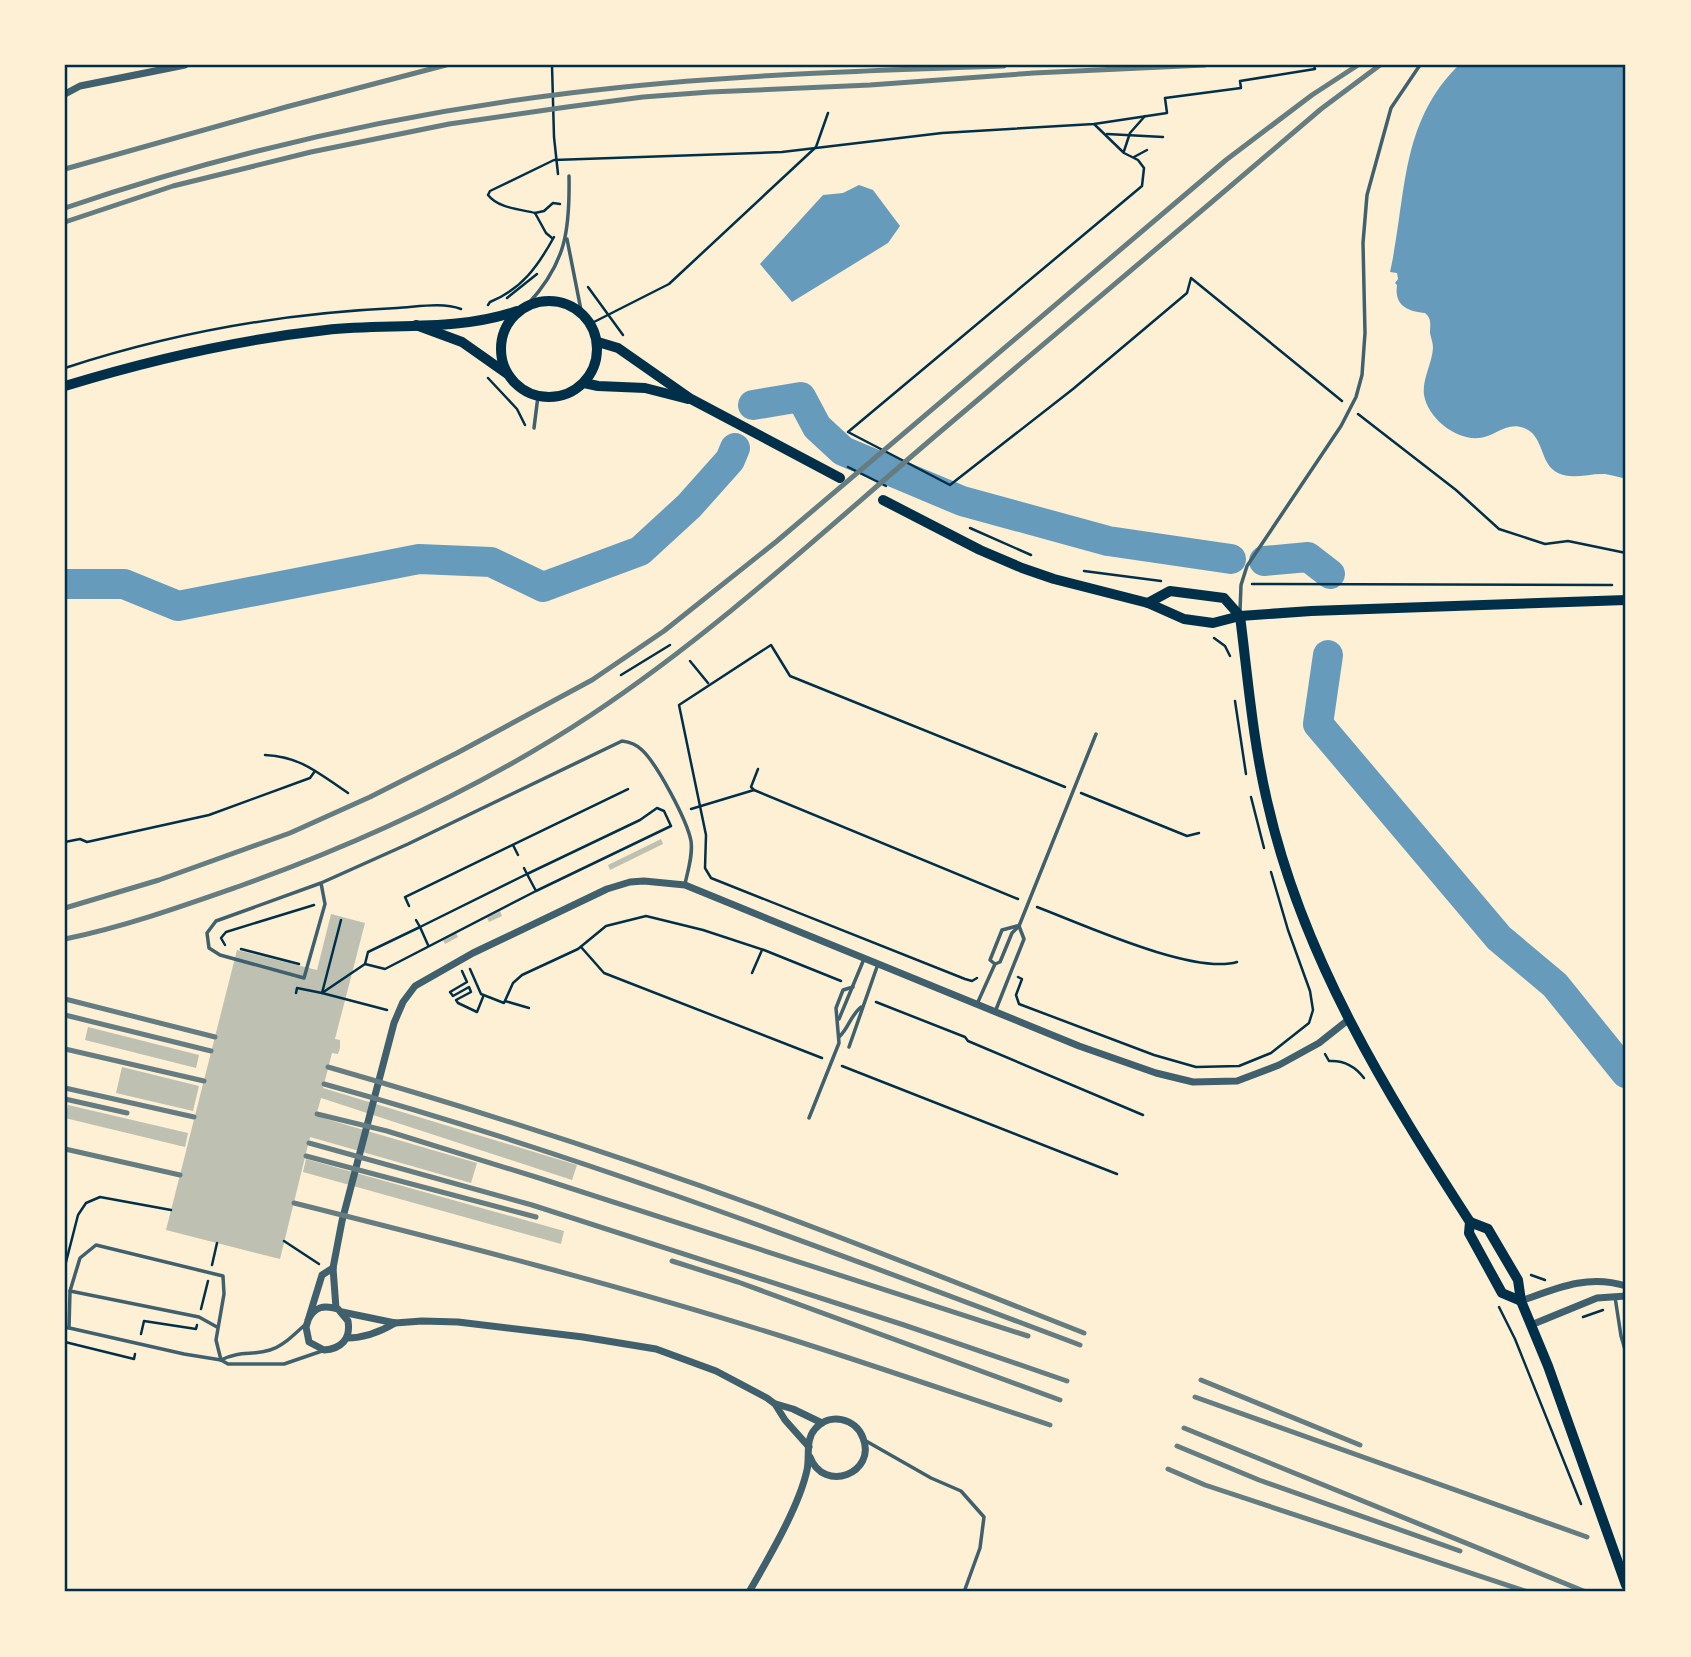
<svg xmlns="http://www.w3.org/2000/svg" width="1691" height="1657" font-family="Jost,sans-serif">
  <style>
    .water { fill: #669bbc }
    .lines { fill: none; stroke-linecap: round; stroke-linejoin: round }
    .river { stroke: #669bbc; stroke-width: 30 }
    .building { fill: #bec0b2 }
    .path { stroke: #003049; stroke-width: 2.5 }
    .service { stroke: #3f606c; stroke-width: 3.5 }
    .minor { stroke: #3f606c; stroke-width: 7 }
    .primary { stroke: #003049; stroke-width: 10 }
    .rail { stroke: #657d81; stroke-width: 5 }
    .neatline { fill: none; stroke: #003049; stroke-width: 2.5 }
  </style>
  <rect width="100%" height="100%" fill="#fdf0d5"/>
  <!-- water -->
  <g class="water">
    <path d="M1459,65H1626V479C1619,477 1612,475 1605,474C1590,473 1572,480 1558,473C1539,464 1545,436 1524,428C1506,421 1495,437 1479,438C1455,440 1428,418 1424,395C1422,379 1432,364 1433,348C1433,343 1431,338 1430,333C1430,324 1432,319 1425,313C1408,311 1394,306 1397,285L1395,283L1398,279L1397,273L1390,272C1407,197 1399,123 1459,65Z"/>
    <polygon points="859,185 873,190 900,226 888,243 792,302 760,264 823,195 843,193"/>
  </g>
  <g class="lines">
    <!-- river -->
    <g class="river">
      <polyline points="753,405 801,397 817,427 843,451 962,501 1108,541 1231,559"/>
      <polyline points="1264,561 1308,557 1330,574"/>
      <polyline points="65,584 124,584 178,606 419,559 491,562 543,587 640,551 689,506 730,460 735,448"/>
      <polyline points="1328,655 1318,724 1499,938 1555,985 1626,1073"/>
    </g>
  </g>
  <!-- building -->
  <g class="building">
    <polygon points="661,839 663,844 610,870 608,865"/>
    <polygon points="500,911 502,916 489,922 487,918"/>
    <polygon points="331,914 365,923 335,1039 340,1040 340,1048 338,1054 332,1053 323,1088 577,1165 572,1180 321,1098 316,1116 477,1163 471,1183 310,1137 280,1259 166,1230 237,950 317,970"/>
    <polygon points="456,933 458,937 445,944 443,940"/>
    <polygon points="88,1027 199,1055 196,1068 85,1040"/>
    <polygon points="122,1067 199,1086 193,1111 116,1093"/>
    <polygon points="68,1105 188,1133 185,1147 65,1118"/>
    <polygon points="306,1159 564,1231 561,1244 303,1172"/>
  </g>
  <g class="lines">
    <!-- path -->
    <g class="path">
      <polyline points="552,65 554,137 558,174"/>
      <polyline points="1094,124 1124,153 1138,160 1144,168 1142,186 848,432 950,485 1073,389 1187,293 1191,278 1342,401"/>
      <polyline points="1107,134 1163,137"/>
      <polyline points="1124,151 1130,133 1145,116"/>
      <polyline points="1134,157 1147,150"/>
      <path d="M535,213C519,209 498,208 488,195L490,191L554,160L782,152L942,133L1094,124L1167,113L1165,98L1241,88L1240,81L1315,69L1314,65"/>
      <polyline points="552,238 546,233 535,213 544,211 553,203 560,204"/>
      <polyline points="588,287 623,335"/>
      <polyline points="507,298 537,274"/>
      <path d="M488,305L490,302C522,289 538,266 554,237"/>
      <polyline points="590,324 669,284 816,147 828,113"/>
      <path d="M65,368C172,333 284,313 397,308C417,307 442,302 461,309"/>
      <polyline points="488,378 517,409 525,425"/>
      <polyline points="1358,414 1456,490 1499,529 1545,544 1568,541 1626,553"/>
      <polyline points="848,467 886,486"/>
      <polyline points="970,528 1031,555"/>
      <polyline points="1084,571 1161,581"/>
      <polyline points="1252,584 1612,585"/>
      <polyline points="1214,638 1225,646 1230,656"/>
      <polyline points="690,661 708,683"/>
      <polyline points="621,675 670,645"/>
      <polyline points="1235,701 1246,774"/>
      <path d="M265,755C302,757 318,773 348,793"/>
      <polyline points="758,769 751,787 754,790 1018,899"/>
      <polyline points="1081,793 1187,836 1199,833"/>
      <polyline points="1251,797 1264,848"/>
      <polyline points="691,809 754,790"/>
      <polyline points="65,842 80,839 87,842 209,815 310,778 315,771"/>
      <polyline points="513,845 518,855"/>
      <polyline points="409,906 405,897 628,789"/>
      <path d="M1037,907C1082,924 1193,975 1237,962"/>
      <polyline points="341,920 322,993 387,1010"/>
      <polyline points="225,945 221,938 226,932 314,905"/>
      <polyline points="428,945 420,927 527,874 524,868"/>
      <polyline points="581,947 604,973 822,1058"/>
      <polyline points="241,949 299,964"/>
      <polyline points="365,964 385,969 536,891 671,826 664,811 657,808 640,820 527,874 536,891"/>
      <polyline points="470,969 481,994 504,1003 513,983 522,975 578,949 606,926 646,916 703,930 764,950 841,981"/>
      <polyline points="462,971 467,982 450,992 453,996 469,987 471,992 456,1000 458,1003 477,1012 483,997"/>
      <polyline points="752,973 762,950"/>
      <polyline points="1018,977 1022,979 1016,995 1019,1004 1154,1055 1196,1067 1239,1066 1271,1053 1309,1023 1313,1010 1310,991 1288,930 1271,872"/>
      <polyline points="977,978 972,981 965,979 711,878 705,868 706,835 679,705 771,645 790,676 1065,787"/>
      <polyline points="296,993 297,988 322,993 365,964 368,952 420,927 416,920"/>
      <polyline points="505,1001 529,1008"/>
      <polyline points="876,1002 965,1037 968,1041 1143,1115"/>
      <path d="M1325,1054L1329,1061C1344,1060 1355,1066 1364,1078"/>
      <polyline points="842,1066 1117,1174"/>
      <polyline points="284,1241 319,1264"/>
      <polyline points="212,1265 217,1243"/>
      <polyline points="65,1266 78,1215 86,1203 100,1197 171,1210"/>
      <polyline points="1531,1275 1545,1280"/>
      <polyline points="1499,1307 1515,1339 1581,1504"/>
      <polyline points="201,1309 208,1281"/>
      <polyline points="1583,1317 1603,1310"/>
      <polyline points="141,1334 144,1321 196,1329 197,1325"/>
      <polyline points="65,1342 134,1359 135,1354"/>
    </g>
    <!-- service -->
    <g class="service">
      <polyline points="567,239 582,315"/>
      <path d="M528,304C566,263 570,230 569,176"/>
      <polyline points="534,428 538,396"/>
      <polyline points="1240,611 1241,585 1247,566 1341,426 1356,397 1362,375 1365,333 1363,243 1367,195 1391,108 1420,65"/>
      <path d="M321,883L325,904L304,978L220,955L209,948L207,933L216,921L321,883L408,844L622,741C630,742 636,744 642,750C657,764 687,820 691,841C693,855 688,870 685,884"/>
      <polyline points="995,964 990,960 1002,930 1017,926"/>
      <polyline points="977,1004 995,964 1000,962 1012,933 1019,926 1096,734"/>
      <polyline points="995,1012 1024,939 1019,926"/>
      <polyline points="839,1019 864,959"/>
      <path d="M839,1037C849,1028 850,1016 861,1007"/>
      <polyline points="849,1047 878,964"/>
      <polyline points="809,1118 839,1043 836,1008 843,990 853,987"/>
      <polyline points="70,1291 199,1317 217,1327"/>
      <polyline points="1615,1297 1621,1336 1626,1353"/>
      <polyline points="65,1327 184,1354 221,1360 228,1364 284,1364 322,1351"/>
      <polyline points="69,1328 70,1291 80,1258 96,1245 223,1276 224,1294 216,1340 221,1360"/>
      <path d="M221,1360C241,1350 251,1356 270,1350C284,1346 295,1333 306,1324"/>
      <polyline points="866,1441 931,1478 961,1491 984,1517 980,1548 964,1592"/>
    </g>
    <!-- minor -->
    <g class="minor">
      <polyline points="65,94 80,86 185,65"/>
      <path d="M1521,1301C1557,1288 1588,1274 1626,1286"/>
      <polyline points="336,1308 333,1268 342,1221 394,1023 403,1002 415,986 473,953 607,889 630,882 644,881 685,885 1079,1046 1156,1073 1193,1082 1237,1081 1279,1065 1319,1043 1348,1020"/>
      <polyline points="342,1312 395,1323 422,1321 458,1322 583,1337 656,1349 716,1371 767,1398 775,1404 785,1420 809,1447"/>
      <path d="M308,1320C315,1306 324,1305 338,1309L348,1321C351,1339 341,1349 324,1350L309,1342L306,1327L322,1275L333,1268"/>
      <polyline points="1531,1325 1597,1298 1626,1296"/>
      <path d="M347,1338C365,1338 380,1332 395,1323"/>
      <polyline points="776,1404 793,1409 822,1423"/>
      <path d="M749,1592C768,1559 799,1507 807,1470C810,1457 805,1440 815,1429C829,1412 856,1418 863,1438C877,1473 824,1494 810,1457"/>
    </g>
    <!-- primary -->
    <g class="primary">
      <circle cx="549" cy="349" r="48"/>
      <polyline points="416,325 462,342 506,373"/>
      <polyline points="598,342 618,348 691,399 840,478"/>
      <polyline points="584,383 598,386 645,388 688,399"/>
      <path d="M65,386C150,360 237,340 326,330C389,323 457,332 517,311"/>
      <polyline points="883,500 980,550 1022,568 1054,579 1148,603 1184,619 1213,623 1240,616 1311,611 1626,600"/>
      <polyline points="1148,603 1170,591 1224,598 1240,616"/>
      <path d="M1240,616C1248,679 1253,743 1268,805C1303,958 1386,1092 1470,1222L1469,1233L1502,1293L1521,1301"/>
      <polyline points="1470,1222 1488,1229 1518,1280 1521,1301 1548,1366 1626,1585"/>
    </g>
    <!-- rail -->
    <g class="rail">
      <polyline points="65,169 286,107 446,65"/>
      <path d="M65,208C229,152 398,114 570,93C714,75 860,71 1004,66"/>
      <polyline points="65,222 173,186 311,152 449,124 567,107 643,97 710,92 870,85 1034,73 1205,65"/>
      <polyline points="65,908 159,880 290,833 370,797 457,753 592,680 664,631 777,541 1226,160 1312,95 1358,65"/>
      <path d="M65,939C124,927 183,906 240,886C363,842 482,787 591,715C716,632 827,528 941,431C1068,323 1195,217 1321,109L1380,65"/>
      <polyline points="65,999 215,1037"/>
      <polyline points="65,1015 211,1051"/>
      <polyline points="65,1049 204,1081"/>
      <path d="M328,1067C474,1109 620,1156 762,1208C871,1248 977,1291 1084,1333"/>
      <path d="M324,1084C582,1155 830,1251 1080,1345"/>
      <polyline points="65,1088 194,1117"/>
      <polyline points="65,1099 127,1113"/>
      <polyline points="317,1114 387,1131 539,1178 1028,1336"/>
      <polyline points="309,1143 532,1205 904,1325 1067,1381"/>
      <polyline points="65,1149 180,1175"/>
      <polyline points="306,1156 536,1217"/>
      <path d="M294,1203C458,1244 622,1286 784,1337C873,1365 962,1396 1050,1425"/>
      <polyline points="672,1261 738,1282 1060,1400"/>
      <polyline points="1201,1380 1360,1445"/>
      <polyline points="1195,1397 1587,1537"/>
      <polyline points="1184,1428 1586,1592"/>
      <polyline points="1177,1446 1259,1480 1460,1551"/>
      <polyline points="1168,1469 1205,1485 1528,1592"/>
    </g>
  </g>
  <!-- border -->
  <rect width="1691" height="1657" fill="none" stroke="#fdf0d5" stroke-width="133"/>
  <rect x="66" y="66" width="1558" height="1524" class="neatline"/>
</svg>
